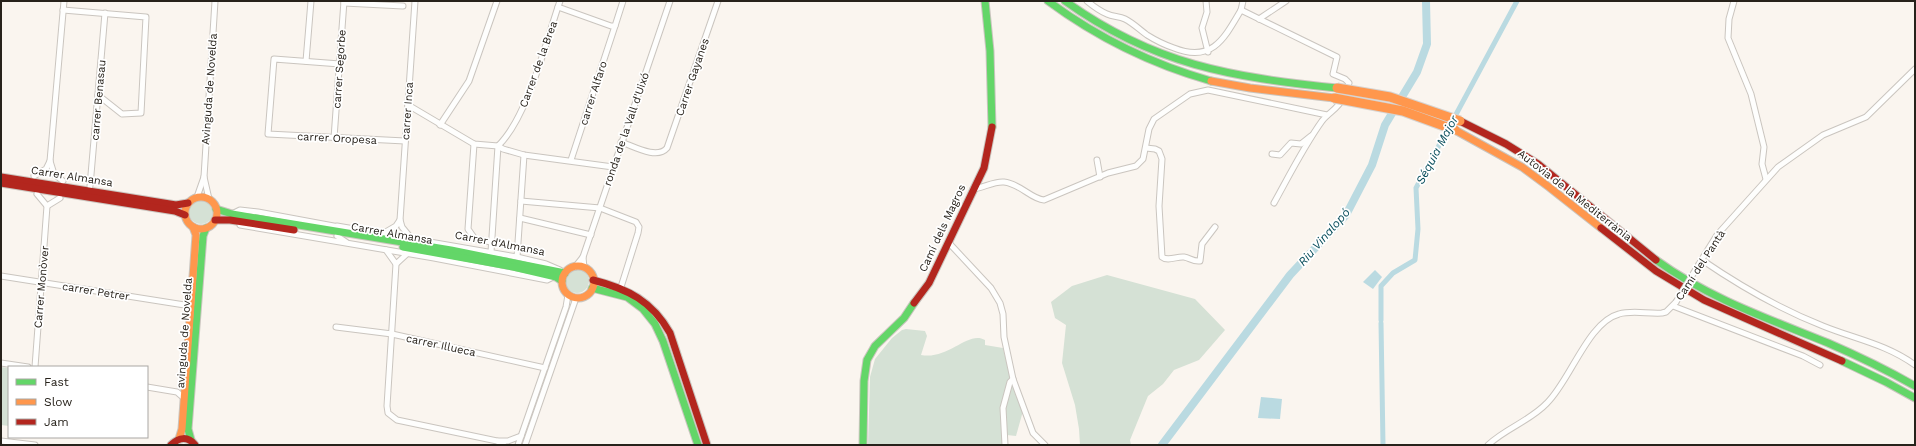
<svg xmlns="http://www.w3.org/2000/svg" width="1916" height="446" font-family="'Work Sans',sans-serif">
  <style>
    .green { fill: #d5e1d5 }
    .water { fill: #badae1 }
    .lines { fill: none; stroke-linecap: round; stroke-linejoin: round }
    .canal { stroke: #badae1; stroke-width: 5 }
    .river { stroke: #badae1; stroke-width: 8 }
    .street-casing { stroke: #cac5bf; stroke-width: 7 }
    .fast-casing { stroke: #cac5bf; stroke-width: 9 }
    .slow-casing { stroke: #cac5bf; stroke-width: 9 }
    .jam-casing { stroke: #cac5bf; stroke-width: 9 }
    .street { stroke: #fefefd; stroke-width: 5 }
    .fast { stroke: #63d668; stroke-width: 7 }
    .slow { stroke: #ff974d; stroke-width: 7 }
    .jam { stroke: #b3261e; stroke-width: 7 }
    .street-bridge-casing { stroke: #cac5bf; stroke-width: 7; stroke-linecap: butt }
    .slow-bridge-casing { stroke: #d6d3d0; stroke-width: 11; stroke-linecap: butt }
    .street-bridge { stroke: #fefefd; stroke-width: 5 }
    .slow-bridge { stroke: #ff974d; stroke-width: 9 }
    .labels { text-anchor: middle; stroke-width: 3.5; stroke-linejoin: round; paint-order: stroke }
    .street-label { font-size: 11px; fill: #27221b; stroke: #fff }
    .water-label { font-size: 12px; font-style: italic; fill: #064c5a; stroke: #fff }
  </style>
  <rect width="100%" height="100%" fill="#faf5ef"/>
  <!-- green -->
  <g class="green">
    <circle cx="201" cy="212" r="12"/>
    <circle cx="577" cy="281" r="12"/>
    <polygon points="1107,275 1195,299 1225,330 1199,360 1174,370 1163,384 1148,396 1130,440 1131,445 1080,445 1079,429 1075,405 1062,363 1066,325 1055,318 1051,302 1072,286"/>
    <path d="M906,329L925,331L927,336L921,355C949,360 968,330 985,340V345L1003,348L1010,377L1023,411L1016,436L1007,435L1002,440L1003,445H868L870,377L875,359L892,338L902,330Z"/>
    <polygon points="1,367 9,368 9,426 1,425"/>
  </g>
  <!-- water -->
  <g class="water">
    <polygon points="1375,270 1382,277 1373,289 1363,282"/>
    <polygon points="1261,397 1282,399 1280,419 1258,418"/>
  </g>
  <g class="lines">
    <!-- canal -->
    <g class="canal">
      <polyline points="1453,120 1517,1"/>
      <polyline points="1381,320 1381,286 1393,273 1415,260 1418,229 1416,188 1449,127"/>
      <polyline points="1381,323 1383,445"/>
    </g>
    <!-- river -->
    <polyline class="river" points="1162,445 1290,275 1346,215 1372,165 1385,125 1417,72 1427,44 1426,1"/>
    <!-- street casing -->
    <g class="street-casing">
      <g id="street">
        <path d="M1087,1C1093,6 1100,11 1107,14C1113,17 1119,16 1125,19C1133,23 1140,30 1147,35C1155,40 1165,45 1174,48C1212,63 1224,39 1241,10L1337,57L1333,74L1345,79L1349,83L1346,91"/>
        <polyline points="1206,1 1207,12 1202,28 1208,52"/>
        <polyline points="1734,1 1729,19 1728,38 1751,94 1764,147 1762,164 1766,179"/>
        <polyline points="344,3 403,6"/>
        <polyline points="558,7 611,26 615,26 623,1"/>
        <polyline points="63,10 146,17 141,113 122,114 98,95"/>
        <polyline points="1241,10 1243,1"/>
        <polyline points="1259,19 1286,1"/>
        <polyline points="306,61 311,1"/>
        <polyline points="340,64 274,59 268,134 405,141"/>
        <polyline points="408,105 474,144 498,146 503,149 524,155 613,167"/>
        <polyline points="440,125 469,81 497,1"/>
        <polyline points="334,138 344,1"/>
        <path d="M621,142C633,146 657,160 667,148L718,1"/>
        <polyline points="474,144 468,229 475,239 491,242"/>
        <path d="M498,146C528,117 546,41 560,1"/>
        <path d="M1146,148L1155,149L1159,151L1162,159L1159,206L1162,257C1168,262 1177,256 1184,257C1190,258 1193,262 1200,261L1202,244L1215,227"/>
        <polyline points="1272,154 1280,155 1291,143 1301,144 1311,136"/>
        <polyline points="571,160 615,26"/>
        <polyline points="1097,160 1100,177"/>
        <polyline points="34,176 46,169 50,161"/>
        <polyline points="204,177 209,199"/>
        <polyline points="63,181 54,174 50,161 64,1"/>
        <polyline points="90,186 105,13"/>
        <path d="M973,189C983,188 994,181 1004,182C1021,184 1031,199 1044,200L1108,173L1136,166L1143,159L1149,129L1154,119L1190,94L1208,90L1327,115"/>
        <polyline points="197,197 204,177 215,1"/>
        <polyline points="521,201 600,208 636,222 639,227 638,233 621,287"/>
        <path d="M1274,203C1289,176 1304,146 1322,121C1329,112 1338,109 1343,98"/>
        <polyline points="47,206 60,198"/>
        <polyline points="232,214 240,210 258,212 339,227"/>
        <polyline points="520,218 591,235"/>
        <polyline points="400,220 415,1"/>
        <polyline points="240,225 434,258 547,280 553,277"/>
        <polyline points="337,226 517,257 546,264 560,270"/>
        <polyline points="384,233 396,226 400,220 402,227 411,238"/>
        <polyline points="337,236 346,242"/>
        <polyline points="949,243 991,288 1000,303 1003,314 1004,337 1013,379 1033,433 1045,445"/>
        <polyline points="386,250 396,264 408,253"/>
        <polyline points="491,252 498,146"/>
        <polyline points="517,257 524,155"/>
        <polyline points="583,257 584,268"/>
        <path d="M1702,260C1740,286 1780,309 1823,326C1855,339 1886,344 1915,365"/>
        <polyline points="396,264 387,406 388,413 397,420 497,441 504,445"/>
        <polyline points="1699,264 1717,235 1778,167 1823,135 1866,117 1915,69"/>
        <polyline points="575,267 583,257 670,1"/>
        <polyline points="1,276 191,306"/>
        <polyline points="1673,306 1803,356 1820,365"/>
        <polyline points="336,327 392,334 545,368"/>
        <polyline points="1,363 28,367"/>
        <polyline points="35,367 47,206 37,194"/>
        <polyline points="147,387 177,392 184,398"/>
        <polyline points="1,441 35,445"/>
        <polyline points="498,441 508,441 521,436"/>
        <polyline points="518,445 566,307 568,295"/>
        <polyline points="525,445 576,298"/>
        <polyline points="1005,445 1003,408 1010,382 1013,379"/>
        <path d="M1488,445C1506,428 1530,421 1547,403C1570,381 1588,322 1619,314C1632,310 1648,314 1662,313L1666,312L1676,302"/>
      </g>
    </g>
    <!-- fast casing -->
    <g class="fast-casing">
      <g id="fast">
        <polyline points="985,1 990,51 992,127"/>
        <path d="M1048,1C1098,38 1151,64 1211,81"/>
        <path d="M1065,1C1154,65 1231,77 1337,88"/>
        <polyline points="216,209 232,214 451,250 565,273"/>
        <polyline points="403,247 513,267 556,277 562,281"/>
        <path d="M1656,260C1708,298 1769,319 1828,343C1858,356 1887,370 1915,386"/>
        <polyline points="592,288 627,297 643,309 655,324 663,341 698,445"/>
        <polyline points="1842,361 1886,382 1915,398"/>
        <polyline points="191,440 188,429 203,236 206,228"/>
        <polyline points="863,445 864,381 867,360 875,346 904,318 914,303"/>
      </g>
    </g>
    <!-- slow casing -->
    <g class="slow-casing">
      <g id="slow">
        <polyline points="1211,81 1250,88 1334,98"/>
        <polyline points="1455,130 1522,167 1549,187 1601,228"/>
        <circle cx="201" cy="213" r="16"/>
        <circle cx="578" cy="282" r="16"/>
        <polyline points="179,439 182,429 196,235 193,227"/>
      </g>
    </g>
    <!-- jam casing -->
    <g class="jam-casing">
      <g id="jam">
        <polyline points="1460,121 1506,144 1538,164 1656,260"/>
        <polyline points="1,177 176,205 188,203"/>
        <polyline points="1,183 175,211 185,215"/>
        <polyline points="215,220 230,220 294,230"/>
        <polyline points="1601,228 1656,271 1704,300 1842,361"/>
        <path d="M593,280C628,289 652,301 670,333L707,445"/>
        <polyline points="914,303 929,283 984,168 992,127"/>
        <path d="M171,445C179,437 188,436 195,445"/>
      </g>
    </g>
    <!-- street -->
    <use href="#street" class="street"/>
    <!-- fast -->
    <use href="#fast" class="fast"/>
    <!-- slow -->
    <use href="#slow" class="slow"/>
    <!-- jam -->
    <use href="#jam" class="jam"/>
    <!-- street-bridge casing -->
    <g class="street-bridge-casing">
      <polyline id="street-bridge" points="1676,302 1699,264"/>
    </g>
    <!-- slow-bridge casing -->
    <g class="slow-bridge-casing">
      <g id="slow-bridge">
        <polyline points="1337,88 1390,97 1460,121"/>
        <polyline points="1334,98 1403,111 1455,130"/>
      </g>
    </g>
    <!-- street-bridge -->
    <use href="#street-bridge" class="street-bridge"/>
    <!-- slow-bridge -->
    <use href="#slow-bridge" class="slow-bridge"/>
  </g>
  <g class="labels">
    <!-- street labels -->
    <g class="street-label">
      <text transform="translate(538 64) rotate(-70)" y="4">Carrer de la Brea</text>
      <text transform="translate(339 69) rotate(-86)" y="4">carrer Segorbe</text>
      <text transform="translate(692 77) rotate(-71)" y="4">Carrer Gayanes</text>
      <text transform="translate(209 89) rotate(-86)" y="4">Avinguda de Novelda</text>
      <text transform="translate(593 93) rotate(-72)" y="4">carrer Alfaro</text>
      <text transform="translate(98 100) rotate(-85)" y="4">carrer Benasau</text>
      <text transform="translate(407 111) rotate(-86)" y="4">carrer Inca</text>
      <text transform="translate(626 129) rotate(-71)" y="4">ronda de la Vall d'Uixó</text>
      <text transform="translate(337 138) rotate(3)" y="4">carrer Oropesa</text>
      <text transform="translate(72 176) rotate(9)" y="4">Carrer Almansa</text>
      <text transform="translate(1575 195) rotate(38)" y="4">Autovia de la Mediterrània</text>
      <text transform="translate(942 228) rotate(-65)" y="4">Camí dels Magros</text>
      <text transform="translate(392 233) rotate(10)" y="4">Carrer Almansa</text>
      <text transform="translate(500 243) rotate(11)" y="4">Carrer d'Almansa</text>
      <text transform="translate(1700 265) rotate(-57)" y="4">Camí del Pantà</text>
      <text transform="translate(41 287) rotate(-85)" y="4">Carrer Monòver</text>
      <text transform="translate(96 291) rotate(9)" y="4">carrer Petrer</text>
      <text transform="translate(184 333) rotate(-86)" y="4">avinguda de Novelda</text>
      <text transform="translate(441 345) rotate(12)" y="4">carrer Illueca</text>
    </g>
    <!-- water labels -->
    <g class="water-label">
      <text transform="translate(1437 150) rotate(-62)" y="4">Séquia Major</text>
      <text transform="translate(1324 237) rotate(-49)" y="4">Riu Vinalopó</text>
    </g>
  </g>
  <!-- border -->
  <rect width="1916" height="446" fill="none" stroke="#27221b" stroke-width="4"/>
  <!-- legend -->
  <rect x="8" y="366" width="140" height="72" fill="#ffffff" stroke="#a9a7a4"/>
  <rect x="16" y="379" width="20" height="6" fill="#63d668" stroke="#a9a7a4"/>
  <text x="44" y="386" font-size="12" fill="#27221b">Fast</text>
  <rect x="16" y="399" width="20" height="6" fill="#ff974d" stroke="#a9a7a4"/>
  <text x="44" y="406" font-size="12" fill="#27221b">Slow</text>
  <rect x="16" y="419" width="20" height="6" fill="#b3261e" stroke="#a9a7a4"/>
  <text x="44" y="426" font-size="12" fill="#27221b">Jam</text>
</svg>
